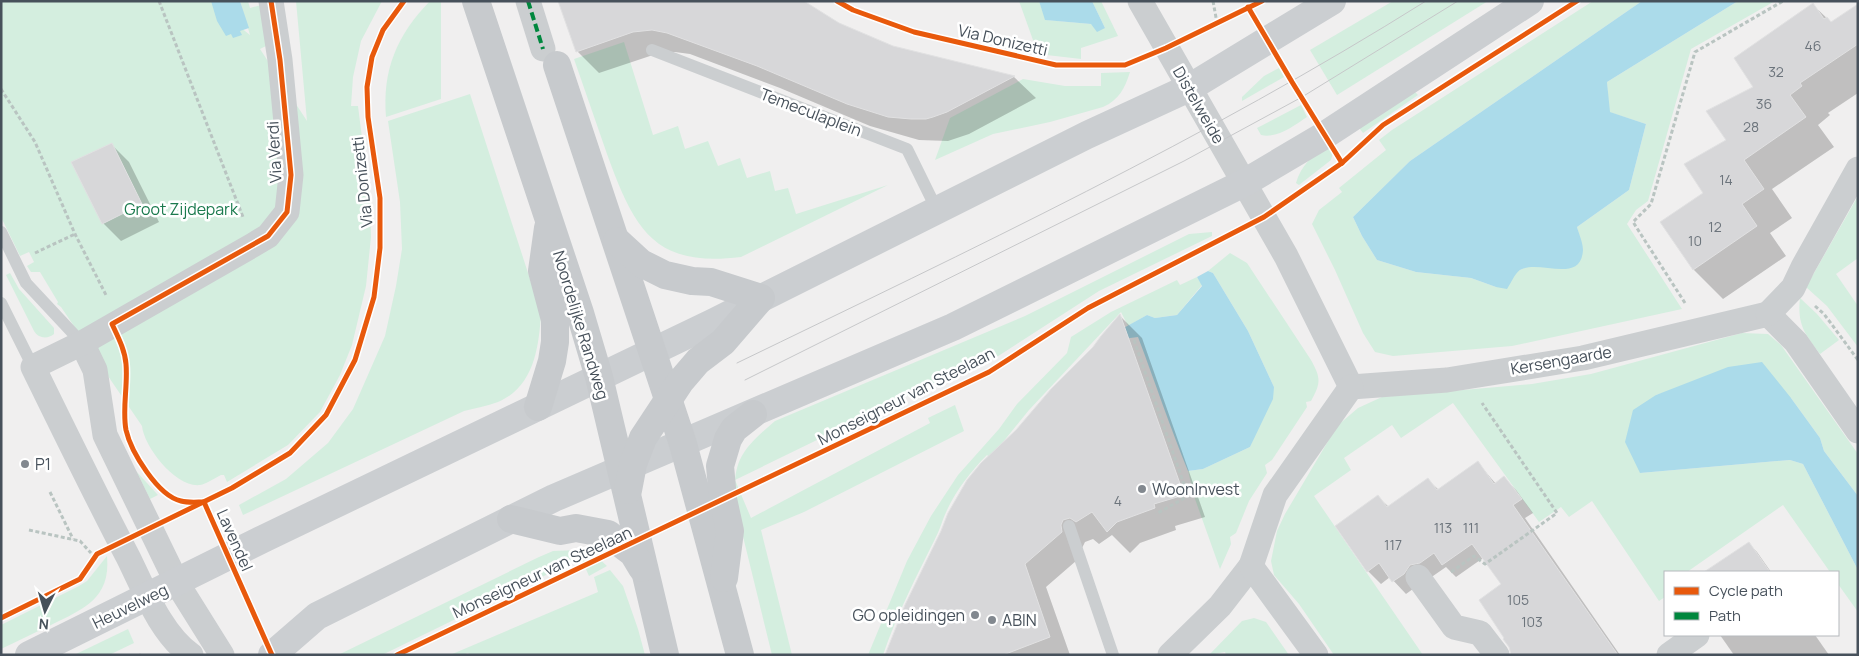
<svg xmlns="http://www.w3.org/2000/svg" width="1859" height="656" font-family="Manrope,sans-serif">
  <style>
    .green { fill: #d4eedf }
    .water { fill: #abdbea }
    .shadow { fill: #0003 }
    .building { fill: #d7d7d9; stroke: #e1e1e2 }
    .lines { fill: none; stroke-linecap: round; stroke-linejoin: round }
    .path { stroke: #b9c4c1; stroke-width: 3; stroke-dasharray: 4 2.5; stroke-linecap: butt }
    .lane { stroke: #cbced0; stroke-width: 12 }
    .street { stroke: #cbced0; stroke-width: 25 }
    .secondary { stroke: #cbced1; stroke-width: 28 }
    .primary { stroke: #c7cacd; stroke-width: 28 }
    .tram { stroke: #c6c7c9; stroke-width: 1 }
    .quiet { stroke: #00873e; stroke-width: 4; stroke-dasharray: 8 4; stroke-linecap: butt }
    .cycleway-casing { stroke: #fff; stroke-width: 8 }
    .cycleway { stroke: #e8590c; stroke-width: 5 }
    .poi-dot { fill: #82888f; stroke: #fff; stroke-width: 2 }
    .labels { text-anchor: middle; stroke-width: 5; stroke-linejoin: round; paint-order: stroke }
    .number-label { font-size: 14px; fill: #6c747c }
    .street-label { font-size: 16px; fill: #47515b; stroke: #fff }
    .park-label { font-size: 16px; fill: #1b7a4e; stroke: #fff }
    .poi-label { font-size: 16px; fill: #47515b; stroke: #fff; text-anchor: start }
  </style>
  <rect width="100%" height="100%" fill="#f0efef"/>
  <!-- green -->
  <g class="green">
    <path d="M1,1H228L235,23L250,35L240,1H248L250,8L261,5L266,46L260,49L307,121L296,1H382L361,41L353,77L351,106H358L370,201L371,237L366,286L352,345L340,375L320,412L288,445L227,482L224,475H221C215,478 206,484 200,485C176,488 144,447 142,426L61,307L57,304L58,302L40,272H31L27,266L34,262L29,252L20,256L1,217Z"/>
    <path d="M430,1H441V99L386,117C382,70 397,35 430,1Z"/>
    <polygon points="1019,1 1039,1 1046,20 1091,24 1105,28 1092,1 1101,1 1118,36 1081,48 1081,59 1038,54"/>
    <polygon points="1393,1 1488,1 1337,95 1310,50"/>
    <polygon points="1593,1 1642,1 1410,161 1353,217 1362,236 1377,260 1416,272 1471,278 1496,287 1518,271 1529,266 1540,266 1583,250 1577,227 1629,190 1646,124 1609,112 1607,82 1738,1 1775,1 1691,49 1648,201 1636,210 1627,224 1682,309 1512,346 1393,356 1375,352 1363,333 1335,270 1312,224 1319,210 1342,192 1339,188 1386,150 1379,140 1392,130"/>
    <path d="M624,42L653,135L678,126L685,149L708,141L718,166L740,158L747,178L770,171L775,191L788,188L796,214L888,185L741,257C653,268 634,228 607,154C596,122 585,91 574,59Z"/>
    <polygon points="1279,68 1284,77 1242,101 1242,97 1264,76"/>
    <path d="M1130,72C1125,88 1119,100 1103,107L1050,122L993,134L935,160L950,118L1023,79L1065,86H1101V73Z"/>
    <polygon points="1414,91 1418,95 1363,133 1357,125"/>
    <path d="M470,94L541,313C539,347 534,387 498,402C487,406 475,408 464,411L243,515L239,505L286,479L328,443L353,409L385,336L396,286L402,249L400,202L388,121Z"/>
    <path d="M1301,105L1307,117C1295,125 1277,139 1261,135L1257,128Z"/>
    <path d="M1326,144L1333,153L1331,160L1299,185L1296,183C1301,165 1313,156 1326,144Z"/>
    <polygon points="1858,196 1858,258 1836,274 1858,306 1858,347 1827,306 1806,287"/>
    <path d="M1212,232V236L1099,291L989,362L968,372L965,368L735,480L751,518L930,423L928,418L955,405L964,431L804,512L761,530L792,655H772L736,508C731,462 741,450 775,421L1025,316L1189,234Z"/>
    <path d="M1230,253L1247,263L1311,360C1321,378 1321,383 1311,401L1306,402L1307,407L1272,460L1265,465L1267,473L1249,501L1236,533L1230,537L1231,544L1220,569L1195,499L1188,471L1203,469L1250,447L1274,387L1248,331L1213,273L1208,271Z"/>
    <path d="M10,273L19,289L54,328V334C48,339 39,339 34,331L6,275Z"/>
    <path d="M1197,277L1202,285L1177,315L1155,318L1147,315L1128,326L1121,312L1029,410L990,458L987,455C971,471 957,489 947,510C942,520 940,530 935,539C916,577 897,614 883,655H868L907,561L931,516L958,475L999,429L1017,404L1067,353L1071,337L1111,312L1177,280L1180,285Z"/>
    <path d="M1800,298L1817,314L1839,340L1820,354C1805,334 1797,325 1800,298Z"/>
    <polygon points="1742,333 1768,334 1781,345 1858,454 1858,496 1824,451 1820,438 1791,398 1672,390 1656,395 1640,473 1790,460 1803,464 1858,570 1858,612 1838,584 1838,572 1830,572 1783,505 1687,572 1665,572 1665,597 1659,601 1592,501 1569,517 1561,507 1539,522 1453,403 1401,438 1392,425 1344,458 1351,470 1314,496 1423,655 1334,655 1299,604 1274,575 1271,561 1277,531 1285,514 1337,426 1358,408 1382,397 1532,384 1591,374"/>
    <polygon points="136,471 158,495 150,499"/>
    <polygon points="578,550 594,554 607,566 589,576 581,558 382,655 338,655 539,557 553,551"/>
    <path d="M107,556C111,599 83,609 51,625C34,633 18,641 1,649V625L79,586L87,581Z"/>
    <polygon points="610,570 623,586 638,629 645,655 470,655 468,653 463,655 450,655 598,592 594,577"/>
    <polygon points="1254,618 1266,622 1289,655 1226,655 1225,652 1209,655 1242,621"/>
    <polygon points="128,629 134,643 109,655 74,655"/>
  </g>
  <!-- water -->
  <g class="water">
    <polygon points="211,1 240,1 249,28 240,31 242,35 233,38 231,34 226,36 217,21"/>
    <polygon points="1039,1 1092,1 1105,28 1097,32 1091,24 1045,20"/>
    <path d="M1642,1H1738L1607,82L1610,112L1646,124L1629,190L1577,227C1579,234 1583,243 1583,250C1581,285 1539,259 1520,270C1515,273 1511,283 1507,289L1496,287L1471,278L1416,272L1377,260L1362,236L1353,217L1410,161Z"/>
    <path d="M1208,271L1213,273L1248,331L1274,387L1273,399L1250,447L1203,469L1188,471C1170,427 1155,382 1138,337L1122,339L1120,330L1147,315L1155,318L1177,315L1202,286L1197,277Z"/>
    <polygon points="1762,362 1791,398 1820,438 1824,451 1858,496 1858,570 1803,464 1790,460 1640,473 1625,442 1633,410 1656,395 1728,367"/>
  </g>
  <!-- shadow -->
  <g class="shadow">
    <polygon points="560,1 813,9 859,34 893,47 1014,77 1036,98 969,134 948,141 919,140 870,126 780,88 690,54 675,52 656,54 599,73 577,51"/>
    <polygon points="1813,5 1832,23 1858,5 1858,93 1828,113 1830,115 1818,125 1834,147 1772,189 1792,218 1770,233 1786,256 1723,299 1694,270 1662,223 1705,193 1728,140 1755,88"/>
    <polygon points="111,144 129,162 159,222 121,241 103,223"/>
    <polygon points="1120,316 1142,338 1205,517 1175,526 1176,530 1140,543 1130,553 1112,535 1099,544 1093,539 1085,542 1082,548 1084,554 1046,587 1070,655 887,655 1017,431 1094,348"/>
    <polygon points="1478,463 1496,484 1503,477 1516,490 1533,513 1525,518 1620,655 1512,655 1502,585 1483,558 1456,577 1446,567 1433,576 1423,578 1417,586 1406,594 1390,577 1381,584 1368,571 1337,526 1378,497 1389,507 1428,480 1439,490"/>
    <polygon points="1748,543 1757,552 1771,572 1707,572"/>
    <polygon points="1720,635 1815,635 1829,655 1734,655"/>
  </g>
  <!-- building -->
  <g class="building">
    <polygon points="558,1 804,1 839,23 893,46 1015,76 947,112 933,117 926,119 911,119 888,117 847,104 757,66 667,33 652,30 633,32 576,52"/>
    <polygon points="1813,3 1824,19 1827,17 1831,22 1858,4 1858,44 1800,83 1802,86 1790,95 1806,117 1744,160 1764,189 1742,204 1757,226 1693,270 1660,222 1703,193 1684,164 1726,140 1706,111 1753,87 1734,58"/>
    <polygon points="112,143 142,204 102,224 71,162"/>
    <polygon points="1120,314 1184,495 1154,504 1155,508 1117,522 1107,532 1092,512 1076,522 1070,518 1063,520 1061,525 1062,532 1025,564 1050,637 1003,655 885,655 905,605 941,531 948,513 967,480 981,463 1016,430 1051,389 1093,347 1101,336"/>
    <polygon points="1478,461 1494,484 1504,476 1522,499 1513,505 1618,655 1511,655 1509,647 1503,639 1504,638 1479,600 1501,584 1472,544 1442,565 1434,553 1420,563 1410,565 1404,574 1392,582 1379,563 1367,572 1335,526 1378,495 1387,507 1428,478 1437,490"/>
    <polygon points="1749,542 1770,572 1704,572"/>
  </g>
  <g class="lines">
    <!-- path -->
    <g class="path">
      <polyline points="159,1 243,217"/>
      <polyline points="1213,1 1217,23"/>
      <polyline points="1,89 35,142 75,234 106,295"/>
      <polyline points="35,253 75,234"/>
      <polyline points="1685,303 1633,222 1651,204 1695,52 1783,1"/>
      <polyline points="1815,306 1824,314 1858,360"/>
      <polyline points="1134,340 1188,496 1156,514"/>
      <polyline points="50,492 73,539"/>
      <polyline points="29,530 80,541 91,553"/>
      <polyline points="1451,572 1474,556 1485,564 1557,513 1482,403"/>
    </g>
    <!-- lane -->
    <g class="lane">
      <polyline points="652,50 907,149 937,210"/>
      <polyline points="1,232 26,283 82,343"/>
      <polyline points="1,303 33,367"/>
      <polyline points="1069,526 1113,655"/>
    </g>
    <!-- street -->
    <g class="street">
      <polyline points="528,1 543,49"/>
      <polyline points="1140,1 1286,256 1351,387 1447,380 1583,358 1768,314 1796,342 1858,431"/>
      <polyline points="1768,314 1793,288 1803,267 1858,169"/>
      <polyline points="82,343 95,370 105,435 177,583 222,655"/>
      <polyline points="1418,577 1454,627 1480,633 1497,655"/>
      <path d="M191,655C161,634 144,589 128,557C95,494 64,430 33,367L82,343L253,245L268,236L287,212L291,175L280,60L271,1"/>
      <polyline points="1170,655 1220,606 1251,566"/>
      <polyline points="1316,655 1251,566 1275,495 1351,387"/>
      <polyline points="1669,655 1697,635"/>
    </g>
    <!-- secondary -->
    <g class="secondary">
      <polyline points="29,655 265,538 714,322 1087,135 1189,88 1332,1"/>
      <polyline points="272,655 317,616 554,498 953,327 1244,183 1325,135 1530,1"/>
    </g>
    <!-- primary -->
    <g class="primary">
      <polyline points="476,1 580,313 599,377 665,655"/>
      <polyline points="557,65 683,444 740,655"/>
      <polyline points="617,241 641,263 665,275 692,281 711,282 761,298 723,342 698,361 680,382 643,438 633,464 628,490"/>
      <polyline points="538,407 552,361 555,342 555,320 542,271 548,228"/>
      <polyline points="511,519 560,531 576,528 608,534 633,553 642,568"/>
      <polyline points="724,578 730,531 723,499 720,466 728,439 734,429 753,414"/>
    </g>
    <!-- tram -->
    <g class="tram">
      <path d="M737,363C970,250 1206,139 1426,1"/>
      <polyline points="745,380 1184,161 1302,97 1458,1"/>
      <polyline points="138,655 140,654"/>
    </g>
    <!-- quiet -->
    <polyline class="quiet" points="528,1 543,49"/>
    <!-- cycleway casing -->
    <g class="cycleway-casing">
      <g id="cycleway">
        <path d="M271,1L280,60L291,175L287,212L268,236L112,324C118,337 125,350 126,364C128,386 122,409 126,430C131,452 158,496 181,501C188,503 197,502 204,502L272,655"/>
        <polyline points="837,1 853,10 914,32 1056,65 1125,65 1166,48 1262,1"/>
        <polyline points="1248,7 1292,82 1342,163"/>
        <polyline points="1,618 80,579 97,554 232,488 290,453 326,415 355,360 374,297 380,248 380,198 368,117 367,87 372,57 383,30 404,1"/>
        <polyline points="397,655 989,372 1088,308 1264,217 1342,163 1383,125 1577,1"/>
      </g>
    </g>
    <!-- cycleway -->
    <use href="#cycleway" class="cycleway"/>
  </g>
  <!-- markers -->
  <g class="poi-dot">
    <circle cx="25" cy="464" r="5"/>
    <circle cx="1142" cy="489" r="5"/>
    <circle cx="975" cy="615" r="5"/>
    <circle cx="992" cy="620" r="5"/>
  </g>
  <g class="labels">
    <!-- number labels -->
    <g class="number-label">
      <text x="1813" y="51">46</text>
      <text x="1776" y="77">32</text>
      <text x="1764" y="109">36</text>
      <text x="1751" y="132">28</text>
      <text x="1726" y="185">14</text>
      <text x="1715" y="232">12</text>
      <text x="1695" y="246">10</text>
      <text x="1118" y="506">4</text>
      <text x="1443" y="533">113</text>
      <text x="1471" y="533">111</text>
      <text x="1393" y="550">117</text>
      <text x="1518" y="605">105</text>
      <text x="1532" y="627">103</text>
    </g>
    <!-- street labels -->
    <g class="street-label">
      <text transform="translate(1003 40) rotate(13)" y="6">Via Donizetti</text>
      <text transform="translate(1199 105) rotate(60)" y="6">Distelweide</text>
      <text transform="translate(811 112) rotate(21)" y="6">Temeculaplein</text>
      <text transform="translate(274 152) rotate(-93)" y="6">Via Verdi</text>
      <text transform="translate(362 182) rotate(-96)" y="6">Via Donizetti</text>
      <text transform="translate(581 325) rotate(73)" y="6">Noordelijke Randweg</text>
      <text transform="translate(1561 360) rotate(-10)" y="6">Kersengaarde</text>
      <text transform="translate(906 396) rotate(-27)" y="6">Monseigneur van Steelaan</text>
      <text transform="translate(235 540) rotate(66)" y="6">Lavendel</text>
      <text transform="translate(542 572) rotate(-25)" y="6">Monseigneur van Steelaan</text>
      <text transform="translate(130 606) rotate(-26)" y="6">Heuvelweg</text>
    </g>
    <!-- park labels -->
    <g class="park-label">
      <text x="181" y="215">Groot Zijdepark</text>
    </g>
    <!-- poi labels -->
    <g class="poi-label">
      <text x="35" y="470">P1</text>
      <text x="1152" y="495">WoonInvest</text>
      <text x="965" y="621" text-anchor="end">GO opleidingen</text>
      <text x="1002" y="626">ABIN</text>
    </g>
  </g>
  <!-- border -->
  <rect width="1859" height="656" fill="none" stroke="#47515b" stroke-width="5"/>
  <!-- legend -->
  <rect x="1664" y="571" width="175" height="65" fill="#ffffff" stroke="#b5b9bd"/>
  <rect x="1674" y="587" width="25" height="8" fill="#e8590c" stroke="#b5b9bd"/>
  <text x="1709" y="596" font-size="15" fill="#47515b">Cycle path</text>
  <rect x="1674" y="612" width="25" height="8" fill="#00873e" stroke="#b5b9bd"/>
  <text x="1709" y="621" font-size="15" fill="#47515b">Path</text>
  <!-- north arrow -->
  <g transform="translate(45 611) rotate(185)" stroke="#ffffff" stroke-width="4" paint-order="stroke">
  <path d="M0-4L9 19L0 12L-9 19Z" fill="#47515b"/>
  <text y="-8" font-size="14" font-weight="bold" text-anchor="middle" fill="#47515b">N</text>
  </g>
</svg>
